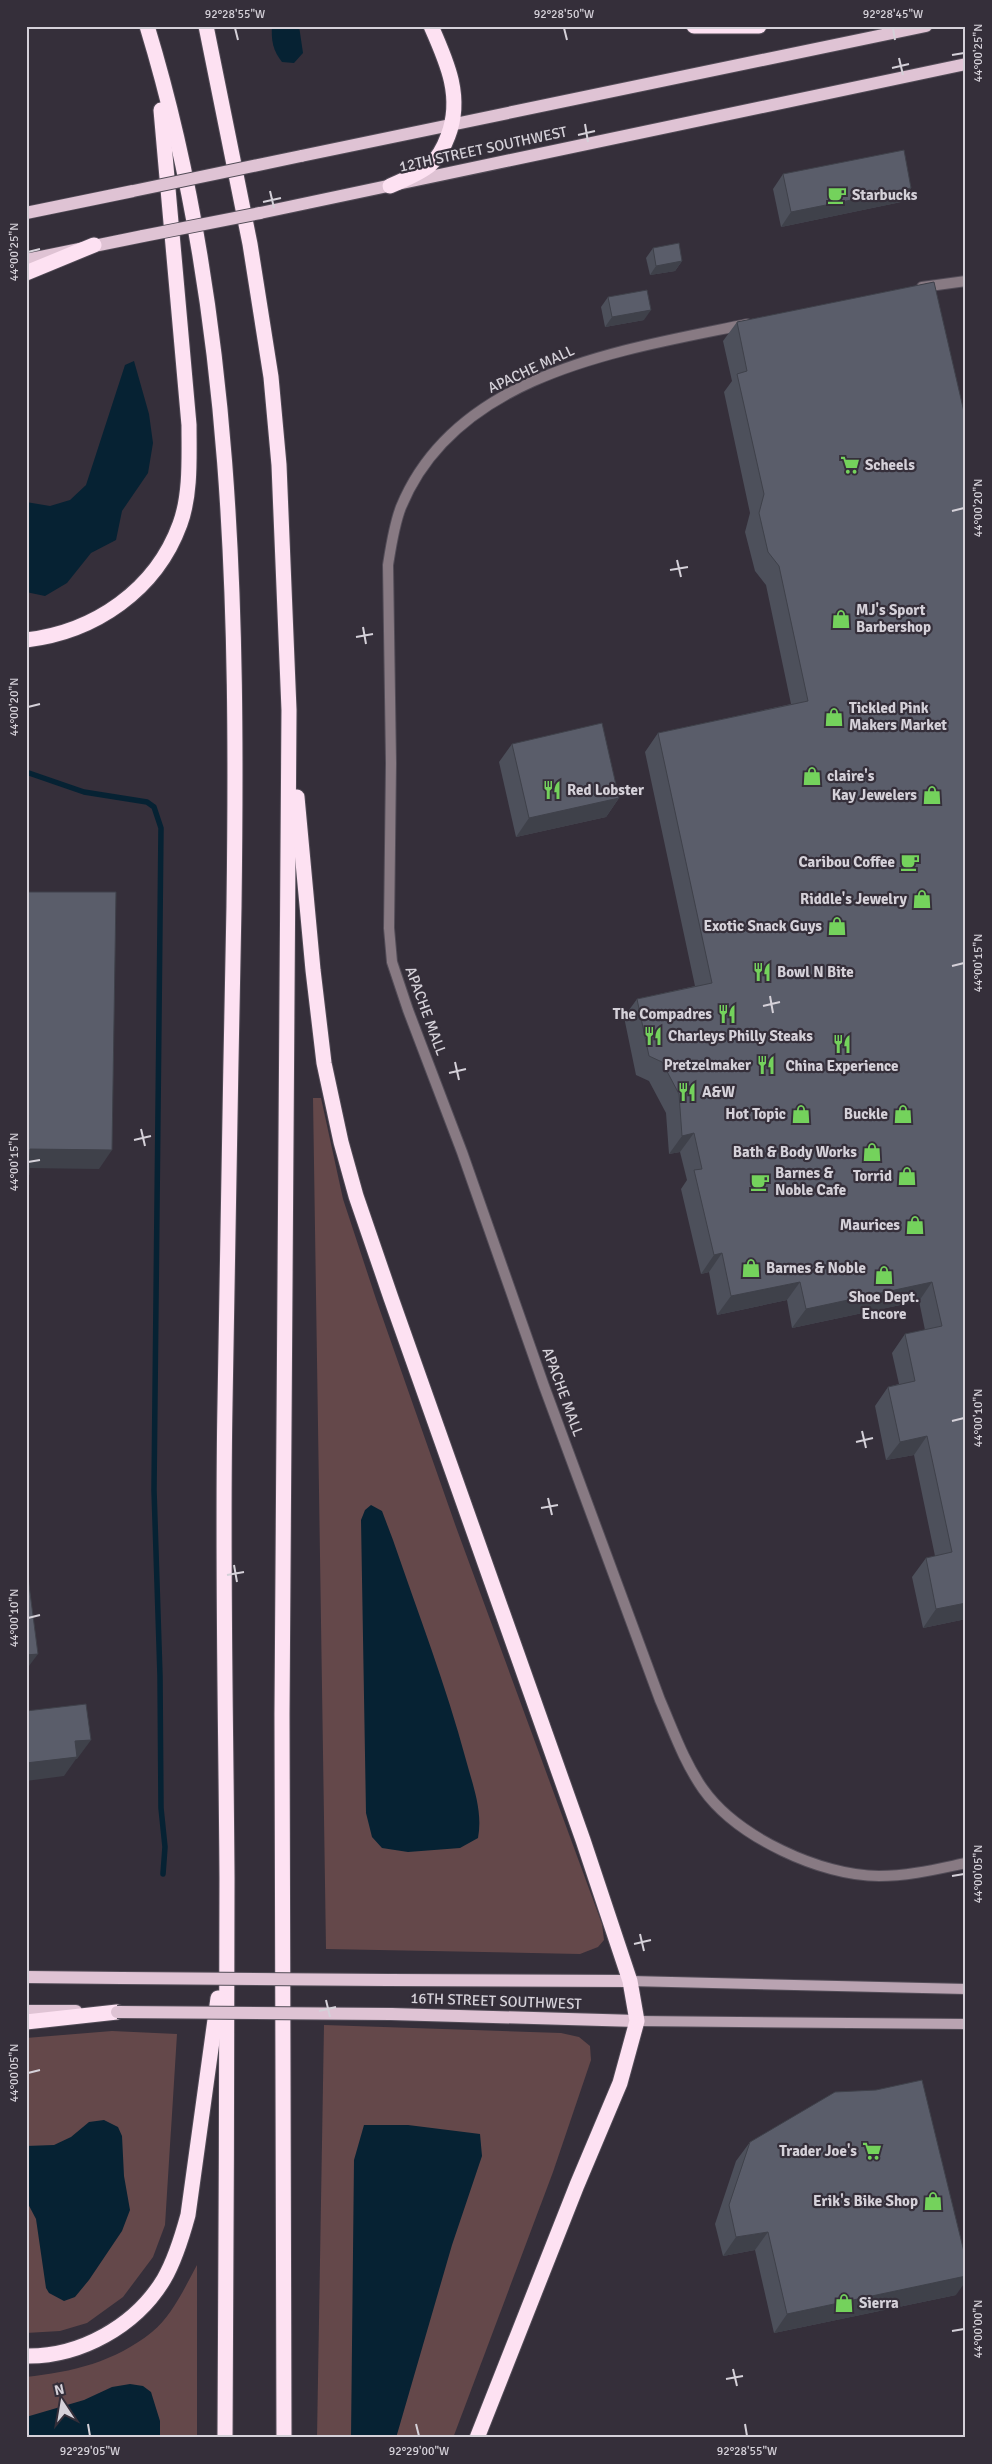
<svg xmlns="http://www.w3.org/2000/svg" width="992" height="2464" font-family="Signika,sans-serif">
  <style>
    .green { fill: #64484a }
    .water { fill: #062233 }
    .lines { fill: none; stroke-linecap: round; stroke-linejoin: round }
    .stream { stroke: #062233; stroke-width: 5.5 }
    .minor-casing { stroke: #524c57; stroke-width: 12 }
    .secondary-casing { stroke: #524c57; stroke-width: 12 }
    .primary-casing { stroke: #524c57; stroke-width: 14 }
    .motorway-casing { stroke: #524c57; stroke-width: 17 }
    .minor { stroke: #887a83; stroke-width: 10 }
    .secondary { stroke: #b9a3b1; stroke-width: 10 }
    .primary { stroke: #dfc3d4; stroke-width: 12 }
    .motorway { stroke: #fde1f2; stroke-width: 15 }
    .primary-bridge-casing { stroke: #524c57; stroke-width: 14; stroke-linecap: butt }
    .primary-bridge { stroke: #dfc3d4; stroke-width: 12 }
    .wall { fill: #4d505b }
    .shaded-wall { fill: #3f414a }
    .building { fill: #5a5d6a; stroke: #3f414a }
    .ticks { fill: none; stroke: #d5d1d9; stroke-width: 2 }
    .labels { text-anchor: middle; stroke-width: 4.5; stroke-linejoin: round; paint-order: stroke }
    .street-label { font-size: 15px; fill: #d5d1d9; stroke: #352f3a }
    .poi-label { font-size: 15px; font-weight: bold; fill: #d5d1d9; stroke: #352f3a; text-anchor: end }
    .neatline { fill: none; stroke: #d5d1d9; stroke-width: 2 }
    .ticks-label { font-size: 12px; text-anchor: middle; fill: #d5d1d9 }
  </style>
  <rect width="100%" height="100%" fill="#352f3a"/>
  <!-- green -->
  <g class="green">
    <polygon points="313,1098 321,1098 343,1199 376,1299 456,1527 602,1924 604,1940 598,1947 580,1954 326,1949"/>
    <polygon points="324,2025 561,2033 579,2037 590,2046 591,2060 553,2172 453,2438 317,2438"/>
    <polygon points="112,2031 177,2034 165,2225 153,2257 123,2297 87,2323 60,2331 26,2333 26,2038"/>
    <path d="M197,2265V2438H26V2377C72,2372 115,2362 152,2332C172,2316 185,2287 197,2265Z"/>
  </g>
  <!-- water -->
  <g class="water">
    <path d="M272,26H299L303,53L294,63L282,62C273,51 271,40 272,26Z"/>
    <polygon points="134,361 149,414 153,443 148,473 122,511 116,540 91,553 67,583 45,596 26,592 26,502 50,506 70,500 86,485 125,365"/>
    <path d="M371,1505L382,1511L393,1540C418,1613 446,1685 466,1760C473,1786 483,1811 478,1838L460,1848L408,1852L382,1848L372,1837L366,1813L361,1520L365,1510Z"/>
    <polygon points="104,2120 118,2127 122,2136 124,2176 130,2210 122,2231 89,2280 75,2297 64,2301 49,2293 46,2288 36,2219 26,2200 26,2146 54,2145 71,2137 89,2122"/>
    <polygon points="364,2125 408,2125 480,2134 482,2156 452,2245 396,2438 351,2438 354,2160"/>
    <polygon points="130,2384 143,2386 151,2392 160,2421 160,2438 26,2438 26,2417 84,2400 112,2387"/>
  </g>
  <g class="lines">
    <!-- stream -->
    <polyline class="stream" points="26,772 84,792 147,802 154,807 161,828 154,1490 160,1676 161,1808 165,1847 163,1874"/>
    <!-- minor casing -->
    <g class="minor-casing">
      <g id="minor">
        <polyline points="922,287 966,281"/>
        <path d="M747,324C622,350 456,373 401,507C394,525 391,546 388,565L391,763L389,928L392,962L408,1010L462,1152L544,1386L660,1700C673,1730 684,1762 703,1789C737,1837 821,1876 879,1876C909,1876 937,1869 966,1863"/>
      </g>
    </g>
    <!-- secondary casing -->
    <g class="secondary-casing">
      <g id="secondary">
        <polyline points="630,1981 966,1989"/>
        <polyline points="637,2021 966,2024"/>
      </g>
    </g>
    <!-- primary casing -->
    <g class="primary-casing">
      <g id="primary">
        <polyline points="301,156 926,26"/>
        <polyline points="26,213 133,191"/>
        <polyline points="260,213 966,64"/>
        <polyline points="26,260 143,236"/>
        <polyline points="26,1977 121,1978"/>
        <polyline points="388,1980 630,1981"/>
        <polyline points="26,2011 76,2011"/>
        <polyline points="391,2014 637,2021"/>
      </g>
    </g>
    <!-- motorway casing -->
    <g class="motorway-casing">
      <g id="motorway">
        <path d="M147,26C234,311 238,611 234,906C231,1072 227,1238 225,1404C222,1562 226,1720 227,1878C227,2065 226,2251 225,2438"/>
        <polyline points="206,26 250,244 271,377 279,465 289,710 282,1714 284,2438"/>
        <polyline points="694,26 759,26"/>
        <path d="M390,186C403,180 419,174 430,165C439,157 444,147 448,136C463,97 447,62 431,26"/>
        <polyline points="26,273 94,245"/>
        <path d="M26,640C95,632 156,590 180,524C191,494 189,457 189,425L161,110"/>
        <polyline points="297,797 313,970 324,1063 341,1142 356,1196 391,1298 583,1840 630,1981 637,2021 620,2083 577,2185 477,2438"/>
        <polyline points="26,2022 117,2012"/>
        <path d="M26,2356C80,2357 136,2326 164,2279C175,2260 182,2237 188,2215L218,1998"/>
      </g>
    </g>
    <!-- minor -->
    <use href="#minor" class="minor"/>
    <!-- secondary -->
    <use href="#secondary" class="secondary"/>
    <!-- primary -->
    <use href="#primary" class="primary"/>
    <!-- motorway -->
    <use href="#motorway" class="motorway"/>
    <!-- primary-bridge casing -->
    <g class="primary-bridge-casing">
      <g id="primary-bridge">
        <polyline points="133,191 301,156"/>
        <polyline points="143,236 260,213"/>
        <polyline points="121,1978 388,1980"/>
        <polyline points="117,2012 391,2014"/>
      </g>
    </g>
    <!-- primary-bridge -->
    <use href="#primary-bridge" class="primary-bridge"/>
  </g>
  <!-- wall -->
  <g class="wall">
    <polygon points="783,174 911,188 901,202 781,227 773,189"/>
    <polygon points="653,248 682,261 675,271 650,275 646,258"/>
    <polygon points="934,282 966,1619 923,1628 912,1577 926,1558 935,1556 914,1455 886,1460 875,1406 888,1387 899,1384 892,1353 905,1334 925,1330 919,1301 792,1328 787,1300 717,1315 709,1272 701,1274 681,1189 687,1180 680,1152 669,1154 666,1113 649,1081 636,1075 624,1017 637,999 695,986 645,752 658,733 791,704 766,585 755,571 745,532 750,513 724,392 732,381 723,341 737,322"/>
    <polygon points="608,297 644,320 605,327 601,307"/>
    <polygon points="512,744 619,798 606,817 516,837 499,762"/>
    <polygon points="750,2142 956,2295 774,2333 755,2250 723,2256 715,2224 736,2161"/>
  </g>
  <!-- shaded-wall -->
  <g class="shaded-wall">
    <polygon points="911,188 901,202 781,227 791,212"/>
    <polygon points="682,261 675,271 650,275 656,266"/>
    <polygon points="651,310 644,320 605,327 612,317"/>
    <polygon points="619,798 606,817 516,837 529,818"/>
    <polygon points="694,1133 680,1152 669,1154 682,1136"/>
    <polygon points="30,1149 112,1150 99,1169 26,1168"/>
    <polygon points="722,1253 709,1272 701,1274 714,1255"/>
    <polygon points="800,1282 787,1300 717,1315 731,1296"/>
    <polygon points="932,1282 919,1301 792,1328 806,1309"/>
    <polygon points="927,1436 914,1455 886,1460 900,1442"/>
    <polygon points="966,1603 966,1619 923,1628 936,1609"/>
    <polygon points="38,1654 26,1670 26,1655"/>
    <polygon points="91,1740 77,1759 76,1759 64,1776 26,1781 26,1764 75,1741"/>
    <polygon points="768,2232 755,2250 723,2256 736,2237"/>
    <polygon points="966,2276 966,2281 956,2295 774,2333 787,2314"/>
  </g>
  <!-- building -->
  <g class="building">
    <polygon points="904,150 911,188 791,212 783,174"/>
    <polygon points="679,243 682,261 656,266 653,248"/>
    <polygon points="934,282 964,412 966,411 966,1603 936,1609 926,1558 952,1552 927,1436 900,1442 888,1387 915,1381 905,1334 942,1326 932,1282 806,1309 800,1282 731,1296 722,1253 714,1255 694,1170 702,1169 694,1133 682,1136 679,1094 662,1062 649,1056 637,999 712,983 658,733 808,701 779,566 768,552 759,513 764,494 737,374 747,371 737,322"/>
    <polygon points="647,290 651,310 612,317 608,297"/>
    <polygon points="602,723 619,798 529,818 512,744"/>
    <polygon points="26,892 116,892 112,1150 30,1149 29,1175 26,1175"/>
    <polygon points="26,1562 38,1654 26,1655"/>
    <polygon points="86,1704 91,1740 75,1741 77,1757 26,1763 26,1711"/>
    <polygon points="922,2080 966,2260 966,2276 787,2314 768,2232 736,2237 729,2205 750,2142 835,2092 876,2090"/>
  </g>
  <!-- ticks -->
  <path class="ticks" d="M235,28L238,40M564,28L567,40M893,28L895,40M952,55L964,53M899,58L903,75M892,68L909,64M585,124L588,142M578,135L595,131M270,191L274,208M263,202L281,198M28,252L40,249M952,511L964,508M677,560L681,577M670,570L688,567M363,627L366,644M356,637L373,634M28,707L40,704M952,966L964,963M770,996L773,1013M763,1006L780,1002M455,1062L459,1080M449,1073L466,1069M141,1129L145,1146M134,1140L151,1136M28,1162L40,1160M952,1421L964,1418M862,1431L866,1448M856,1442L873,1438M548,1498L552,1515M541,1508L558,1505M234,1565L237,1582M227,1575L244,1572M28,1618L40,1615M952,1876L964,1874M640,1934L644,1951M634,1944L651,1940M326,2000L330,2017M319,2011L336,2007M28,2073L40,2070M952,2331L964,2329M733,2369L737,2386M726,2379L743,2376M88,2424L90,2436M416,2424L419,2436M745,2424L747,2436"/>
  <!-- icons -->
  <defs>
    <g id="cafe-bare" transform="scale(1.5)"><path d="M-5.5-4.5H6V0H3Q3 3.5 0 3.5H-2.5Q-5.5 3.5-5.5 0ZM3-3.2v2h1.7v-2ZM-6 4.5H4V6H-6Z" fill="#74d25c" stroke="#352f3a" stroke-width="2.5" paint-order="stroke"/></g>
    <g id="supermarket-bare" transform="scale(1.5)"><path d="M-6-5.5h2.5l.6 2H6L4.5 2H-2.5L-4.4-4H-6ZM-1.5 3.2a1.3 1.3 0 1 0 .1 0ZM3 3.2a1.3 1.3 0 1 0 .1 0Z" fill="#74d25c" stroke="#352f3a" stroke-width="2.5" paint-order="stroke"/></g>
    <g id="shop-bare" transform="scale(1.5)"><path d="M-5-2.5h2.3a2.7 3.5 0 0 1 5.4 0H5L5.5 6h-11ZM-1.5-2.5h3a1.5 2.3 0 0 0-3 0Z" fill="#74d25c" stroke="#352f3a" stroke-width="2.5" paint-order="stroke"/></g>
    <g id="restaurant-bare" transform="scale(1.5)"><path d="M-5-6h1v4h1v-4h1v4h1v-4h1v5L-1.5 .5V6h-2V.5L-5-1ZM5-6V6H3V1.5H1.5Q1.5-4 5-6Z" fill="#74d25c" stroke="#352f3a" stroke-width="2.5" paint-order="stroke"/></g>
  </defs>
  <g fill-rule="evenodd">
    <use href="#cafe-bare" x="837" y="195"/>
    <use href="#supermarket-bare" x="850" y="465"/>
    <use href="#shop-bare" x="841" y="619"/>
    <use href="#shop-bare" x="834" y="717"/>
    <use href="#shop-bare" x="812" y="776"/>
    <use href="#restaurant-bare" x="552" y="790"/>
    <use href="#shop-bare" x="932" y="795"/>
    <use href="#cafe-bare" x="910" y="862"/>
    <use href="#shop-bare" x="922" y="899"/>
    <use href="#shop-bare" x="837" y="926"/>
    <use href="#restaurant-bare" x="762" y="972"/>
    <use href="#restaurant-bare" x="727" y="1014"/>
    <use href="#restaurant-bare" x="653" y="1036"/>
    <use href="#restaurant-bare" x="842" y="1044"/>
    <use href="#restaurant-bare" x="766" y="1065"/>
    <use href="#restaurant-bare" x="687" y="1092"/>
    <use href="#shop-bare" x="801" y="1114"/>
    <use href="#shop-bare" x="903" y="1114"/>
    <use href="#shop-bare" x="872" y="1152"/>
    <use href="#shop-bare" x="907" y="1176"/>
    <use href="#cafe-bare" x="760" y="1182"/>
    <use href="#shop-bare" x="915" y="1225"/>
    <use href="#shop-bare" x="751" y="1268"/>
    <use href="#shop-bare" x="884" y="1275"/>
    <use href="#supermarket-bare" x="872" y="2151"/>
    <use href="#shop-bare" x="933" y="2201"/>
    <use href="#shop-bare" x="844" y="2303"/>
  </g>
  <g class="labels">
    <!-- street labels -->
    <g class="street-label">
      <text transform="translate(483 149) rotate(-12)" y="5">12TH STREET SOUTHWEST</text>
      <text transform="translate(531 369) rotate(-25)" y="5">APACHE MALL</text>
      <text transform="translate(426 1011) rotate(70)" y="5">APACHE MALL</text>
      <text transform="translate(563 1392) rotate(70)" y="5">APACHE MALL</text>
      <text transform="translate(496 2001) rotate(2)" y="5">16TH STREET SOUTHWEST</text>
    </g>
    <!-- poi labels -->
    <g class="poi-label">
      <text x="852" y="200" text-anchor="start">Starbucks</text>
      <text x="865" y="470" text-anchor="start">Scheels</text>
      <text x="856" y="615" text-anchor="start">MJ's Sport<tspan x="856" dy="17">Barbershop</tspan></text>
      <text x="849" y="713" text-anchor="start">Tickled Pink<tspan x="849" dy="17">Makers Market</tspan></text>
      <text x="827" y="781" text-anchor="start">claire's</text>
      <text x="567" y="795" text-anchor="start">Red Lobster</text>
      <text x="917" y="800">Kay Jewelers</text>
      <text x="895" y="867">Caribou Coffee</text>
      <text x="907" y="904">Riddle's Jewelry</text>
      <text x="822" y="931">Exotic Snack Guys</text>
      <text x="777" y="977" text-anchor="start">Bowl N Bite</text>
      <text x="712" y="1019">The Compadres</text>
      <text x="668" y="1041" text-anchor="start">Charleys Philly Steaks</text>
      <text x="751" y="1070">Pretzelmaker</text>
      <text x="842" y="1071" text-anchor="middle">China Experience</text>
      <text x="702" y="1097" text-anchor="start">A&amp;W</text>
      <text x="786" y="1119">Hot Topic</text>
      <text x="888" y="1119">Buckle</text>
      <text x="857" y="1157">Bath &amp; Body Works</text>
      <text x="775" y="1178" text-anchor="start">Barnes &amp;<tspan x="775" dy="17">Noble Cafe</tspan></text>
      <text x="892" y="1181">Torrid</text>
      <text x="900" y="1230">Maurices</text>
      <text x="766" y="1273" text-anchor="start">Barnes &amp; Noble</text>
      <text x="884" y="1302" text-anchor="middle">Shoe Dept.<tspan x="884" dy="17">Encore</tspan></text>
      <text x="857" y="2156">Trader Joe's</text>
      <text x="918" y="2206">Erik's Bike Shop</text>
      <text x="859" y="2308" text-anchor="start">Sierra</text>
    </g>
  </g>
  <!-- border -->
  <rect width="992" height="2464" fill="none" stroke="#352f3a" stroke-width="55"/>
  <!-- north arrow -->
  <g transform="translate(62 2402) rotate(348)" stroke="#352f3a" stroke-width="4" paint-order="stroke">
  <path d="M0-4L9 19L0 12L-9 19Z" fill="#d5d1d9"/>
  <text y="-8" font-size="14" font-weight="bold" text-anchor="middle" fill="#d5d1d9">N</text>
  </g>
  <rect x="28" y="28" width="936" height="2408" class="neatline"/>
  <g class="ticks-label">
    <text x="235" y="18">92°28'55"W</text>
    <text x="564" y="18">92°28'50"W</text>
    <text x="893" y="18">92°28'45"W</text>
    <text transform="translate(978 53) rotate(-90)" y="4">44°00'25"N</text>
    <text transform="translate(14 252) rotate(-90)" y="4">44°00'25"N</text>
    <text transform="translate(978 508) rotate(-90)" y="4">44°00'20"N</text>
    <text transform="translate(14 707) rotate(-90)" y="4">44°00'20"N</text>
    <text transform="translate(978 963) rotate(-90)" y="4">44°00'15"N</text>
    <text transform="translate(14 1162) rotate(-90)" y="4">44°00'15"N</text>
    <text transform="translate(978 1418) rotate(-90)" y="4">44°00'10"N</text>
    <text transform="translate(14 1618) rotate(-90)" y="4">44°00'10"N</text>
    <text transform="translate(978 1874) rotate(-90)" y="4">44°00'05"N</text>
    <text transform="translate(14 2073) rotate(-90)" y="4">44°00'05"N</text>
    <text transform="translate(978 2329) rotate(-90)" y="4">44°00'00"N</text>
    <text x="90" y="2455">92°29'05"W</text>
    <text x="419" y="2455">92°29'00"W</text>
    <text x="747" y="2455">92°28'55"W</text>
  </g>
</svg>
